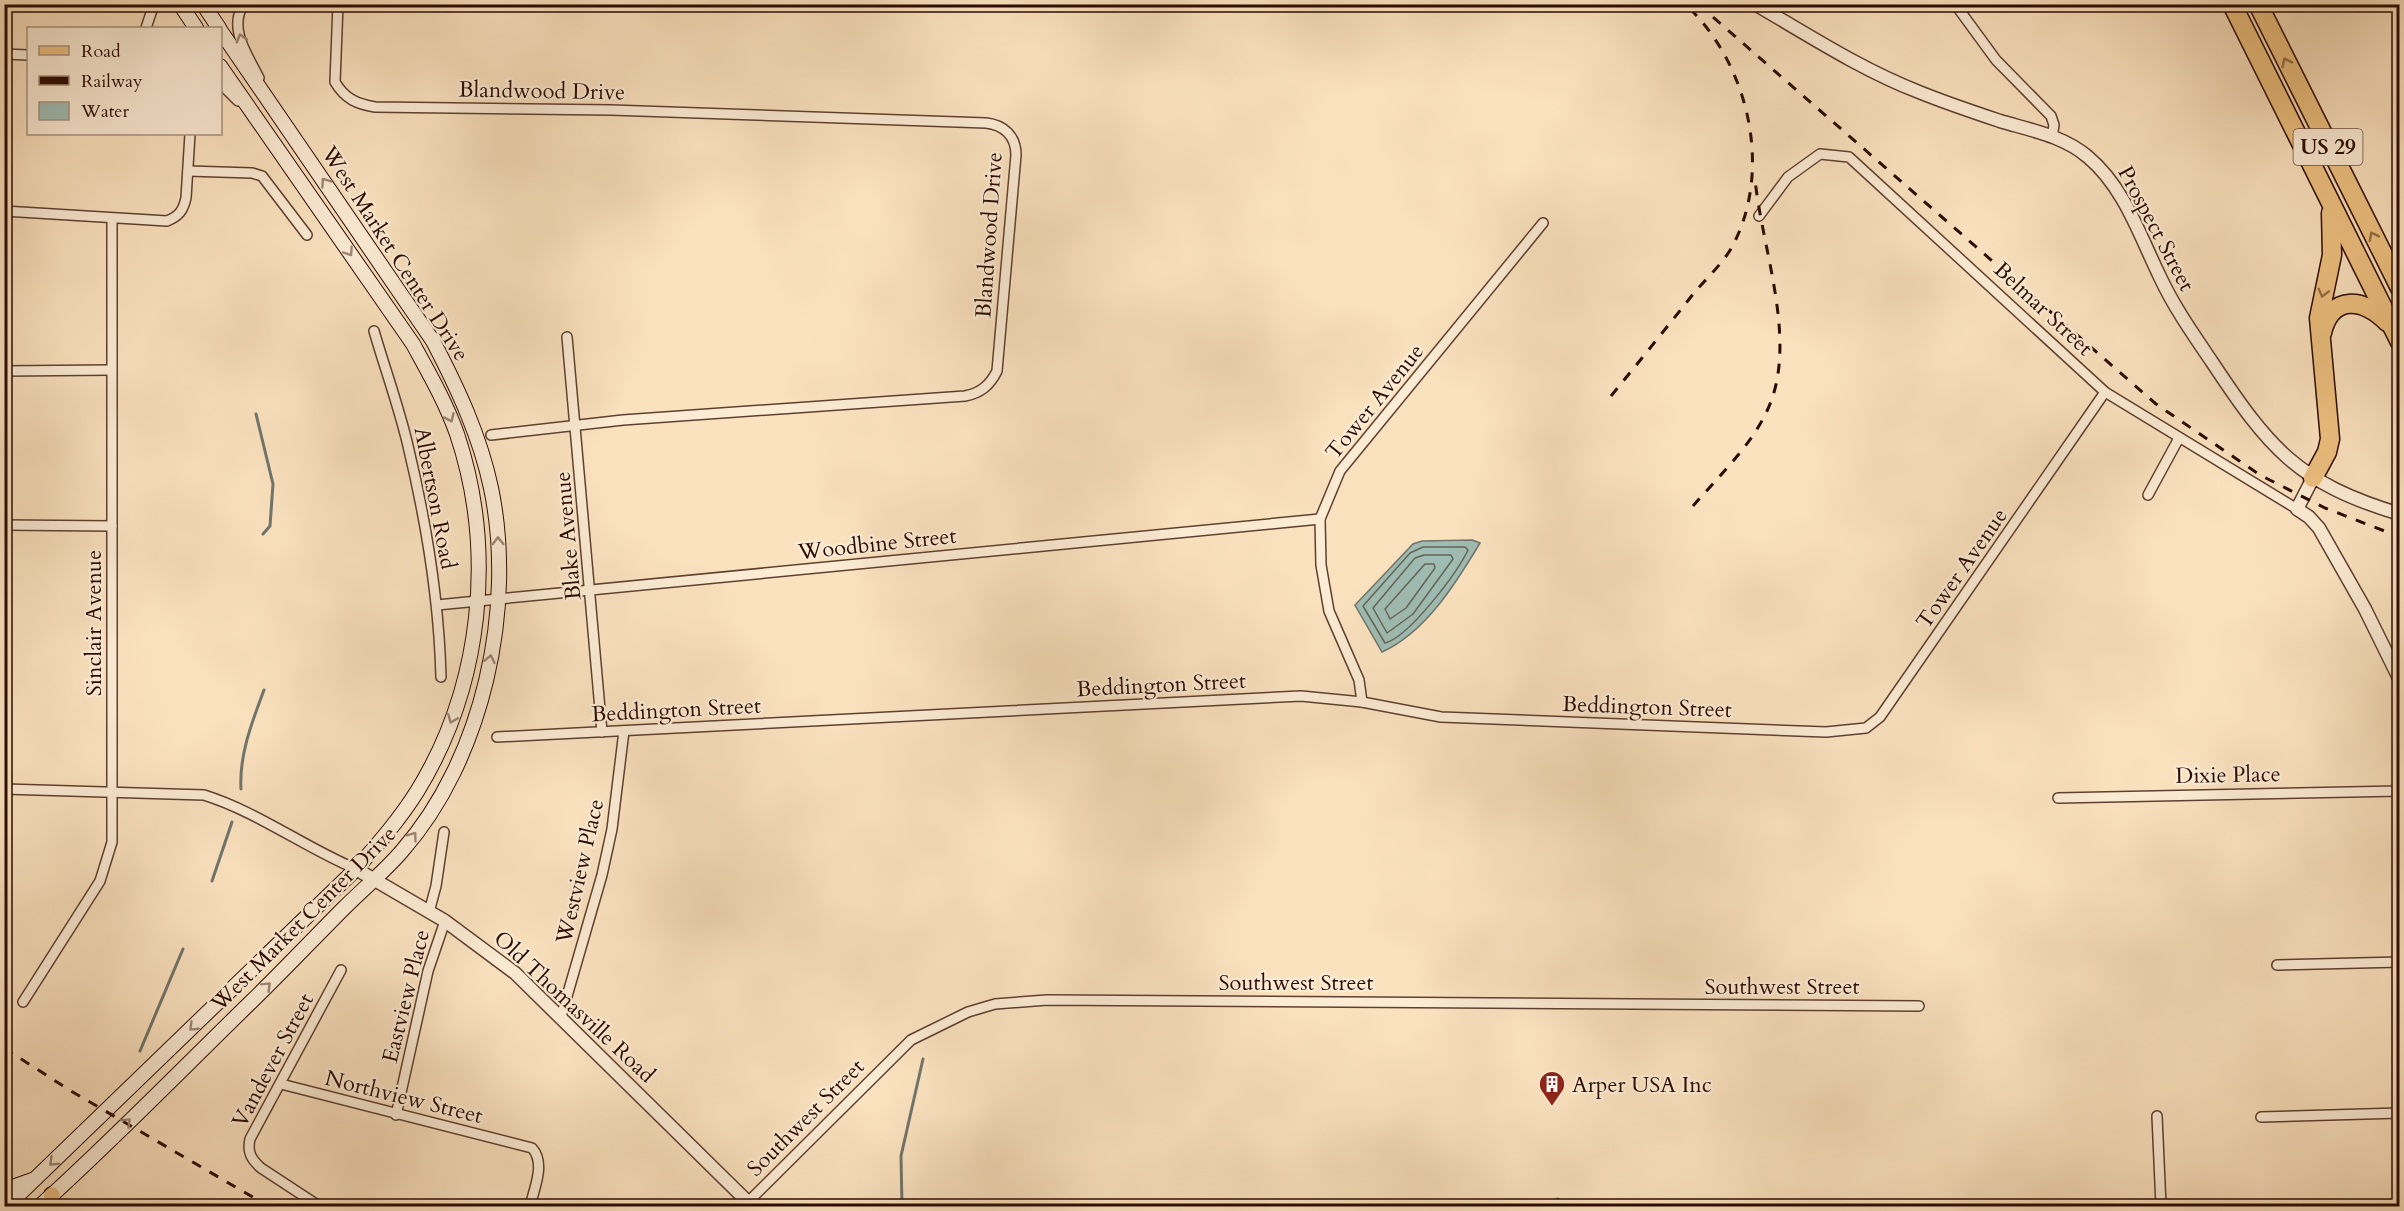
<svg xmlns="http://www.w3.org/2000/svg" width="2404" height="1211" font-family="Cardo,serif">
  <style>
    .water { fill: #9fbdb4; stroke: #71756c; stroke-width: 1.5 }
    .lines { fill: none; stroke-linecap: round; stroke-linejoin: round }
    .shore { stroke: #65645a; stroke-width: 1.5 }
    .stream { stroke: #71756c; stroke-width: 3 }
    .minor-casing { stroke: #5f4030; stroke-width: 12 }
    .tertiary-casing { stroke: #5f4030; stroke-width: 15 }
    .secondary-casing { stroke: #2b0a01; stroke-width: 16 }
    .primary-casing { stroke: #2b0a01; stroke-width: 18 }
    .motorway-casing { stroke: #2b0a01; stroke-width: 21 }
    .minor { stroke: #fcecd5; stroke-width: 9 }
    .tertiary { stroke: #fcecd5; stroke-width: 12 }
    .secondary { stroke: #fcecd5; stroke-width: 14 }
    .primary { stroke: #eec180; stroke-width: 15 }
    .motorway { stroke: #eec180; stroke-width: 18 }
    .rail { stroke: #2b0a01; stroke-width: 3; stroke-dasharray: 10 10; stroke-linecap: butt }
    .oneway { stroke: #9e8676 }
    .oneway2 { stroke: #966f47 }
    .labels { text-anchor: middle; stroke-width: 4.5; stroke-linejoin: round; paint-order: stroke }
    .shield { fill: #fcecd5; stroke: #6a4e41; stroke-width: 1.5 }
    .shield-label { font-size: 21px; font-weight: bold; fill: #2b0a01 }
    .street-label { font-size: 22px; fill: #2b0a01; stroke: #fcecd5 }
    .poi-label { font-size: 22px; fill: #2b0a01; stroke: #fcecd5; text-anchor: start }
  </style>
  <rect width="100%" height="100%" fill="#fbe2bf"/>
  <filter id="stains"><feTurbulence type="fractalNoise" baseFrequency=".00333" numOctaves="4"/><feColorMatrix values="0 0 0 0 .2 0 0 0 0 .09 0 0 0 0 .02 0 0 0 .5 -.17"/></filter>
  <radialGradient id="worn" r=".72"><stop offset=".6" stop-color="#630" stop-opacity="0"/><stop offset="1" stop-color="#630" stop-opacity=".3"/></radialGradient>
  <!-- water -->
  <path class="water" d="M1472,540L1480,543C1456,583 1426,632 1382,652L1355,605L1413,544L1422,541Z"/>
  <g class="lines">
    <!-- shore -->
    <g class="shore">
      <path d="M1423,547H1465L1468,550C1457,573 1409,637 1385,643L1363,606L1410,553Z"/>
      <polygon points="1424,555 1451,555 1453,559 1413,614 1387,633 1373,608 1415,558"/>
      <polygon points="1425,564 1434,564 1435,568 1406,608 1390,619 1385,609"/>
    </g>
    <!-- stream -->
    <g class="stream">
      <polyline points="256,414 273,484 270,526 263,534"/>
      <path d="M241,789C239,755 252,722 264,690"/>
      <polyline points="212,881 232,822"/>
      <polyline points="140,1051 183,949"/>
      <polyline points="902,1206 901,1156 923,1059"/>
      <polyline points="1540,1206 1558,1199"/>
    </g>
    <!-- minor casing -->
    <g class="minor-casing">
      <g id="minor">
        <path d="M244,4C227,28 249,57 259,78"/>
        <path d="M338,4L335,82C345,99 357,104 375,107L611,110L986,123C1004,125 1016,136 1016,155L997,371C990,385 981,393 965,396L623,420L491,435"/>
        <polyline points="1955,4 1996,60 2051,116 2054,125 2052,137"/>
        <polyline points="146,28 154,4"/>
        <polyline points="4,54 28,55"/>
        <polyline points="220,83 238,101"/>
        <polyline points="188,171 252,173 262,176 307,235"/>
        <path d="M4,211L167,221C179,216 183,211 186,198L190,134"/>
        <polyline points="1759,216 1788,177 1820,154 1849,157 2105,392 2297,509"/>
        <path d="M374,331C385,369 399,407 408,446C426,521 439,599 441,677"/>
        <polyline points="567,337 602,732"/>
        <polyline points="4,371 111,370"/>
        <polyline points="2148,495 2179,438"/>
        <polyline points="4,525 112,526"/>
        <polyline points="437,605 1320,519"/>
        <polyline points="1362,702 1359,680 1329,611 1321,565 1320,519 1340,471 1543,223"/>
        <polyline points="497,737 1301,696 1362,702 1441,717 1826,732 1866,728 1880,717 2105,392"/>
        <path d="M4,789L204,795C258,812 304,847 356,869"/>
        <polyline points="2058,798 2400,791"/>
        <polyline points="429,912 436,886 444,832"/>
        <polyline points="2277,965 2400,962"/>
        <polyline points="23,1002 100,881 112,842 112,219"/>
        <polyline points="561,1017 602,875 612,829 624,731"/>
        <path d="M281,1084L532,1148C546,1163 534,1189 530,1206"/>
        <polyline points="396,1115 428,971 445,921"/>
        <polyline points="2157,1116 2161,1206"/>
        <polyline points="2261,1117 2400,1113"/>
        <polyline points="748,1202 911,1040 968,1012 995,1004 1047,1000 1919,1006"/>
        <path d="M319,1206L261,1168C251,1159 247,1152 250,1139L341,970"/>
      </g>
    </g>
    <!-- tertiary casing -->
    <g class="tertiary-casing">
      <g id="tertiary">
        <path d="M1755,4C1808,35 1862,70 1919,92C1946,103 1973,112 2000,121C2030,130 2064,136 2088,157C2124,187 2140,236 2160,277C2174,307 2193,334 2212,362C2269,448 2297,483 2400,514"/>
        <polyline points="2313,478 2297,509 2309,517 2319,528 2365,609 2400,680"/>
        <polyline points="356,869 445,921 515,973 752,1206"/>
      </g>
    </g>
    <!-- secondary casing -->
    <g class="secondary-casing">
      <g id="secondary">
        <polyline points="180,4 196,28"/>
        <polyline points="203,4 219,28"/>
        <polyline points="4,1190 32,1180"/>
        <path d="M7,1206L356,869C378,844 400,819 418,790C482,685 496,551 457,434C446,403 429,373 413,344L220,66"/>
        <path d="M40,1206C113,1140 182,1069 252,1001C284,970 314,938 345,907C364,888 385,871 402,851C483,759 516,608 491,488C480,436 458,389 433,341L220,30"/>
      </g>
    </g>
    <!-- primary casing -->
    <g class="primary-casing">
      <polyline id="primary" points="50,1206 52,1195"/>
    </g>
    <!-- motorway casing -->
    <g class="motorway-casing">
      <g id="motorway">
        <polyline points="2232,4 2400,342"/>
        <polyline points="2258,4 2400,288"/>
        <path d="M2322,333C2331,294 2364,298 2387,322"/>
        <polyline points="2313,478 2327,452 2330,439 2319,318 2332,255 2331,213"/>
      </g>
    </g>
    <!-- minor -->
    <use href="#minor" class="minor"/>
    <!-- tertiary -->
    <use href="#tertiary" class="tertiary"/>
    <!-- secondary -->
    <use href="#secondary" class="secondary"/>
    <!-- primary -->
    <use href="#primary" class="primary"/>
    <!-- motorway -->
    <use href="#motorway" class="motorway"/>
    <!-- rail -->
    <g class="rail">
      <polyline points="1698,4 2156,404 2260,475 2325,508 2400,537"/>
      <path d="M1611,396C1639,362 1667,327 1694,293C1706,279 1723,263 1732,247C1774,169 1748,62 1685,4"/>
      <path d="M1693,506C1718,477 1749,448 1766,413C1800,345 1762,251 1755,179"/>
      <polyline points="4,1048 71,1091 268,1206"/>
    </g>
  </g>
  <!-- one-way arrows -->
  <defs><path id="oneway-chevron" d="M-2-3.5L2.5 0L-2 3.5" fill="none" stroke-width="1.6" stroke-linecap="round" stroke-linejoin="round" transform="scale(1.5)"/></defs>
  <g class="oneway">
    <use href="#oneway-chevron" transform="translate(241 38) rotate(-106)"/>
    <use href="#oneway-chevron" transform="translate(325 182) rotate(-125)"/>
    <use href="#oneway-chevron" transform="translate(349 252) rotate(56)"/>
    <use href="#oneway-chevron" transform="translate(450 418) rotate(66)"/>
    <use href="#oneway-chevron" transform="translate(498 541) rotate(-91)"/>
    <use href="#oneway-chevron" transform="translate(490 659) rotate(-78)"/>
    <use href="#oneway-chevron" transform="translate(452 719) rotate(112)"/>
    <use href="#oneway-chevron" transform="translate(413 836) rotate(-54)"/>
    <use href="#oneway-chevron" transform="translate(267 986) rotate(-45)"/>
    <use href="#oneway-chevron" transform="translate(193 1027) rotate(136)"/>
    <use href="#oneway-chevron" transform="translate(127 1122) rotate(-44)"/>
    <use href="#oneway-chevron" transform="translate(53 1162) rotate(136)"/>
  </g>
  <g class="oneway2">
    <use href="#oneway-chevron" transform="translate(2286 62) rotate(-116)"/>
    <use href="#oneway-chevron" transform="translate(2373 236) rotate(-117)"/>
    <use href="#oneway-chevron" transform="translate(2323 293) rotate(104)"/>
  </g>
  <!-- icons -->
  <defs>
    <g id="building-pin" transform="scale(1.35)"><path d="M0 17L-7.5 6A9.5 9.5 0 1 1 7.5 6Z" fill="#8f2418" stroke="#fcecd5"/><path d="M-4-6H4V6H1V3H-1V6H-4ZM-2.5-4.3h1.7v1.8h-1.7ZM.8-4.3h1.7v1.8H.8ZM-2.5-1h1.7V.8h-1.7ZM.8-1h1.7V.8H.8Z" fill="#fff"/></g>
  </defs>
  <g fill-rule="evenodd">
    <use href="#building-pin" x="1552" y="1084"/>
  </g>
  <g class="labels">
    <!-- shield labels -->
    <rect class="shield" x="2293.5" y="129" width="69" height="36" rx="4.5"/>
    <g class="shield-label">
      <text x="2328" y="154">US 29</text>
    </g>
    <!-- street labels -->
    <g class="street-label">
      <text transform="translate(542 90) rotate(1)" y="8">Blandwood Drive</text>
      <text transform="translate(2157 228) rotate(62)" y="8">Prospect Street</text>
      <text transform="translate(988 235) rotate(-86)" y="8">Blandwood Drive</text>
      <text transform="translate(396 253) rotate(57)" y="8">West Market Center Drive</text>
      <text transform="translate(2044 308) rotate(43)" y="8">Belmar Street</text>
      <text transform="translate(1374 401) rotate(-51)" y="8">Tower Avenue</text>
      <text transform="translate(436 498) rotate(79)" y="8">Albertson Road</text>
      <text transform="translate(567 536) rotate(-95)" y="8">Blake Avenue</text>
      <text transform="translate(877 543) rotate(-6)" y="8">Woodbine Street</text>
      <text transform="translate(1961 568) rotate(-55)" y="8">Tower Avenue</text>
      <text transform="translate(93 623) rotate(-90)" y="8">Sinclair Avenue</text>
      <text transform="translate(1161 684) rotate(-3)" y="8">Beddington Street</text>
      <text transform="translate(1647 706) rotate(2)" y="8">Beddington Street</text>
      <text transform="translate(676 709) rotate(-3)" y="8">Beddington Street</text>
      <text transform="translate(2228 774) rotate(-1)" y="8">Dixie Place</text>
      <text transform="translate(579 871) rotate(-77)" y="8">Westview Place</text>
      <text transform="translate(303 918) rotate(-45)" y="8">West Market Center Drive</text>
      <text x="1296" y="990">Southwest Street</text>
      <text x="1782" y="994">Southwest Street</text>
      <text transform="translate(405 996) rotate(-76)" y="8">Eastview Place</text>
      <text transform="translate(575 1006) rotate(43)" y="8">Old Thomasville Road</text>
      <text transform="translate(272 1060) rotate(-62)" y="8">Vandever Street</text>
      <text transform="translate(404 1096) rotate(14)" y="8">Northview Street</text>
      <text transform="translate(805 1117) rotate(-45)" y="8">Southwest Street</text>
    </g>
    <!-- poi labels -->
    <g class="poi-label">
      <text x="1572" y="1092">Arper USA Inc</text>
    </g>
  </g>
  <!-- margin -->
  <rect width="2404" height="1211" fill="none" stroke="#fbe2bf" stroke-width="24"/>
  <rect x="6" y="6" width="2392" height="1199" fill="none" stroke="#2b0a01" stroke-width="3"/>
  <rect x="12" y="12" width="2380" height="1187" fill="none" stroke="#2b0a01" stroke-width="1.5"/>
  <!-- legend -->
  <rect x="27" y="27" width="195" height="108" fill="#fcecd5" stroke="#a89280" stroke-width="1.5"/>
  <rect x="39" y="46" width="30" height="9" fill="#eec180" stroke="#a89280" stroke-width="1.5"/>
  <text x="81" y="57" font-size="18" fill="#2b0a01">Road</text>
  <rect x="39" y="76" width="30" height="9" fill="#2b0a01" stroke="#a89280" stroke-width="1.5"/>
  <text x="81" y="87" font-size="18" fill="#2b0a01">Railway</text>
  <rect x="39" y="102" width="30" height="18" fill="#9fbdb4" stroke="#a89280" stroke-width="1.5"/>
  <text x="81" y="117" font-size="18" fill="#2b0a01">Water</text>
  <rect width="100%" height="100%" filter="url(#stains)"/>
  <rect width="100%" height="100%" fill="url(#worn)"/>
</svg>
